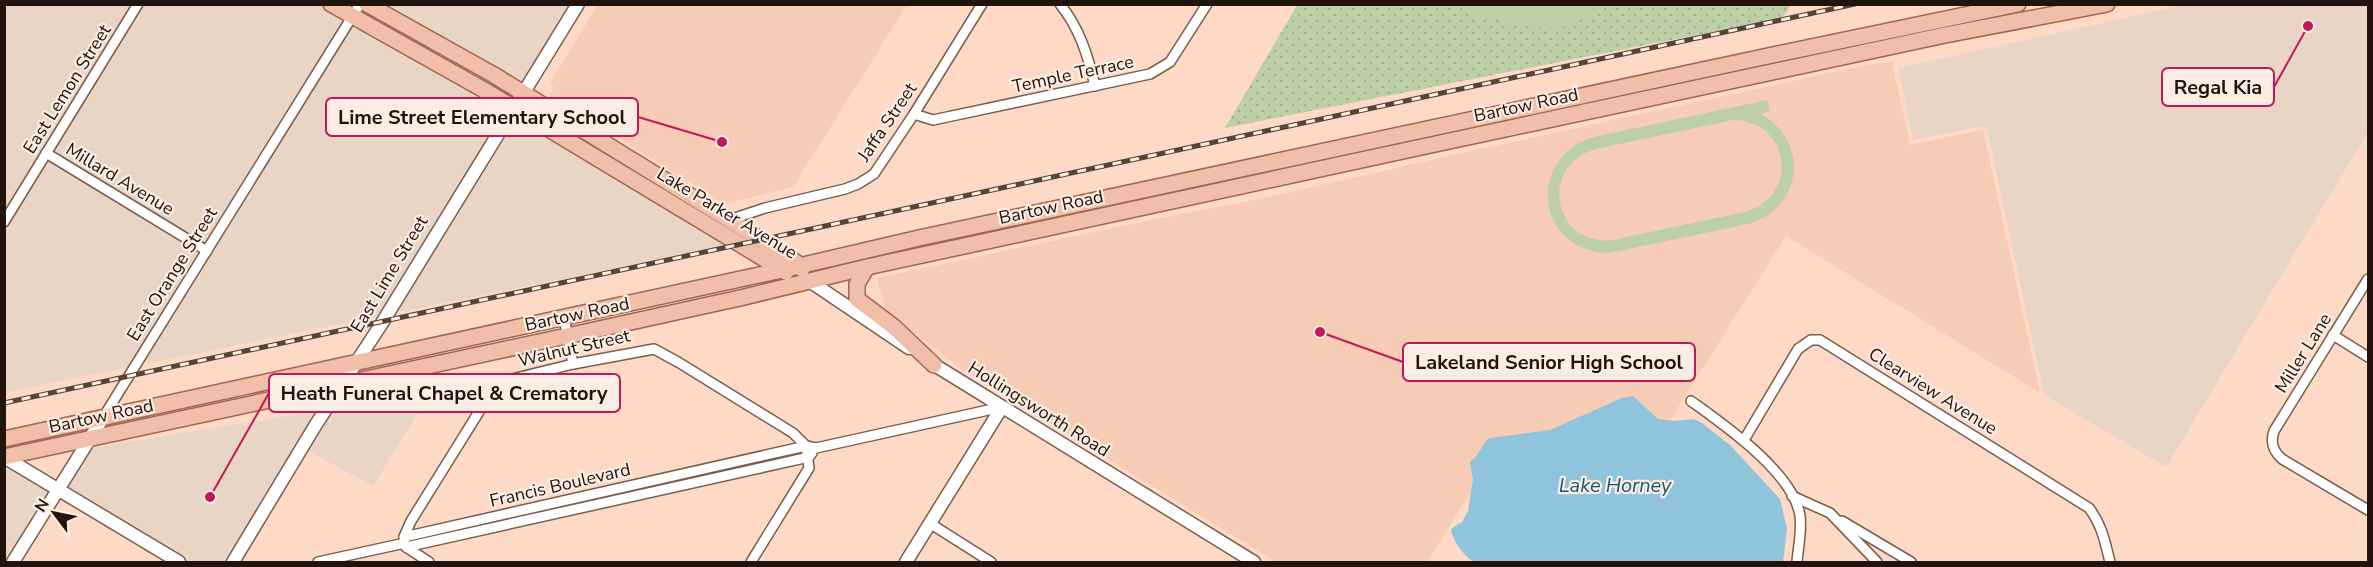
<svg xmlns="http://www.w3.org/2000/svg" width="2373" height="567" font-family="'Nunito Sans',sans-serif">
  <style>
    .commercial { fill: #e8d5c5 }
    .built { fill: #f6ccb4 }
    .green { fill: url(#green-dots) }
    .pitch { fill: #bdcfa6; fill-rule: evenodd }
    .water { fill: #90c4dc }
    .lines { fill: none; stroke-linecap: round; stroke-linejoin: round }
    .minor-casing { stroke: #7b5d4b; stroke-width: 12 }
    .tertiary-casing { stroke: #7b5d4b; stroke-width: 15 }
    .primary-casing { stroke: #a1664d; stroke-width: 18 }
    .minor { stroke: #fff; stroke-width: 9 }
    .tertiary { stroke: #fff; stroke-width: 12 }
    .primary { stroke: #f0bea9; stroke-width: 15 }
    .rail-casing { stroke: #56443a; stroke-width: 5 }
    .rail { stroke: #fbede4; stroke-width: 3; stroke-dasharray: 9; stroke-linecap: butt }
    .labels { text-anchor: middle; stroke-width: 4.5; stroke-linejoin: round; paint-order: stroke }
    .street-label { font-size: 18px; fill: #20140d; stroke: #fbede4 }
    .water-label { font-size: 20px; font-style: italic; fill: #165871; stroke: #fbede4 }
    .leader { fill: none; stroke: #c2185b; stroke-width: 2 }
    .callout-dot { fill: #c2185b; stroke: #fbede4; stroke-width: 2 }
    .callout { fill: #fbede4; stroke: #c2185b; stroke-width: 2 }
    .callout-label { font-size: 20px; text-anchor: middle; font-weight: bold; fill: #20140d }
  </style>
  <defs>
    <pattern id="green-dots" width="8" height="8" patternUnits="userSpaceOnUse" patternTransform="scale(1.5)"><rect width="8" height="8" fill="#bdcfa6"/><path d="M2 2h.1M6 6h.1" fill="none" stroke="#a2b18e" stroke-width="1.8" stroke-linecap="round"/></pattern>
  </defs>
  <rect width="100%" height="100%" fill="#fedac6"/>
  <!-- commercial -->
  <g class="commercial">
    <polygon points="5,4 132,5 5,211 4,5"/>
    <polygon points="2188,4 2368,5 2368,132 2166,467 2044,395 1987,128 1982,126 1913,140 1898,68"/>
    <polygon points="145,5 322,5 345,19 205,245 54,152"/>
    <polygon points="377,5 571,5 521,85"/>
    <polygon points="364,8 516,94 512,101 359,16"/>
    <polygon points="354,24 507,109 380,316 144,364"/>
    <polygon points="516,115 731,245 394,313"/>
    <polygon points="48,160 200,253 129,367 5,392 4,232"/>
    <polygon points="430,393 373,486 308,451 333,409"/>
    <polygon points="319,411 226,562 188,562 67,488 91,448"/>
    <polygon points="11,466 52,490 7,562 4,562 4,468"/>
  </g>
  <!-- built -->
  <g class="built">
    <polygon points="598,5 598,4 907,5 793,187 725,204 549,96 554,87 549,84"/>
    <polygon points="1892,62 1910,145 1983,130 2040,393 1786,236 1659,438 1477,482 1427,562 1276,562 960,368 885,310 877,278 1146,221 1269,197 1462,153 1866,65"/>
  </g>
  <!-- green -->
  <polygon class="green" points="1297,5 1791,5 1782,18 1225,128"/>
  <!-- pitch -->
  <g class="pitch">
    <polygon points="1463,5 1600,5 1591,15 1560,28 1536,27 1475,16"/>
    <path d="M1767,100L1770,111L1761,114C1811,143 1802,208 1748,224L1609,253C1536,252 1525,158 1594,137ZM1733,120C1791,121 1800,196 1745,212L1608,241C1550,240 1541,165 1596,149Z"/>
  </g>
  <!-- water -->
  <path class="water" d="M1633,396L1658,419L1674,421L1694,419L1702,423L1731,446L1780,499L1787,529L1783,562H1475C1465,558 1452,540 1451,529L1462,522L1468,511L1473,479L1470,462C1479,457 1481,444 1490,438L1550,430L1622,398Z"/>
  <g class="lines">
    <!-- minor casing -->
    <g class="minor-casing">
      <g id="minor">
        <path d="M1060,4C1080,29 1088,56 1095,86"/>
        <polyline points="914,114 933,120 1150,74 1170,62 1207,4"/>
        <polyline points="46,153 207,251"/>
        <polyline points="729,220 765,208 845,189 858,184 874,174 914,114 982,4"/>
        <polyline points="4,222 138,4"/>
        <path d="M2368,279L2274,431C2270,443 2273,451 2282,459L2368,510"/>
        <polyline points="564,318 573,364"/>
        <polyline points="2333,335 2368,357"/>
        <path d="M1691,401C1724,425 1794,473 1800,516C1802,531 1798,548 1797,562"/>
        <polyline points="104,416 360,4"/>
        <path d="M1744,440L1798,349L1811,340H1820L2089,508C2102,525 2105,542 2110,562"/>
        <polyline points="1792,496 1830,513 1877,562"/>
        <polyline points="1842,521 1911,562"/>
        <polyline points="931,524 991,562"/>
        <polyline points="404,537 411,521 495,386 504,381 573,364 654,349 678,362 793,433 806,446 809,468 751,562"/>
        <polyline points="404,537 806,446 816,448 1002,407"/>
        <polyline points="405,544 406,547 429,562"/>
        <polyline points="406,547 809,457 812,453"/>
        <polyline points="318,562 405,543"/>
      </g>
    </g>
    <!-- tertiary casing -->
    <g class="tertiary-casing">
      <g id="tertiary">
        <polyline points="808,280 909,348"/>
        <polyline points="928,361 1254,562"/>
        <polyline points="4,457 179,562"/>
        <polyline points="13,562 104,416"/>
        <polyline points="233,562 315,426 382,323 578,4"/>
        <polyline points="906,562 1002,407"/>
      </g>
    </g>
    <!-- primary casing -->
    <g class="primary-casing">
      <g id="primary">
        <polyline points="331,4 484,90 786,272"/>
        <polyline points="367,4 494,75 762,240 800,265 802,269"/>
        <polyline points="867,267 857,284 857,299 894,327 934,365"/>
        <polyline points="4,439 782,270 919,238 1768,56 2018,4"/>
        <polyline points="4,457 567,336 740,298 867,267 1426,146 1945,35 2107,4"/>
      </g>
    </g>
    <!-- minor -->
    <use href="#minor" class="minor"/>
    <!-- tertiary -->
    <use href="#tertiary" class="tertiary"/>
    <!-- primary -->
    <use href="#primary" class="primary"/>
    <!-- rail casing -->
    <g class="rail-casing">
      <polyline id="rail" points="4,403 1855,4"/>
    </g>
    <!-- rail -->
    <use href="#rail" class="rail"/>
  </g>
  <g class="labels">
    <!-- street labels -->
    <g class="street-label">
      <text transform="translate(1073 74) rotate(-12)" y="6">Temple Terrace</text>
      <text transform="translate(67 89) rotate(-58)" y="6">East Lemon Street</text>
      <text transform="translate(1526 105) rotate(-12)" y="6">Bartow Road</text>
      <text transform="translate(887 122) rotate(-56)" y="6">Jaffa Street</text>
      <text transform="translate(120 179) rotate(31)" y="6">Millard Avenue</text>
      <text transform="translate(1051 207) rotate(-12)" y="6">Bartow Road</text>
      <text transform="translate(727 213) rotate(31)" y="6">Lake Parker Avenue</text>
      <text transform="translate(172 274) rotate(-58)" y="6">East Orange Street</text>
      <text transform="translate(389 274) rotate(-59)" y="6">East Lime Street</text>
      <text transform="translate(577 314) rotate(-12)" y="6">Bartow Road</text>
      <text transform="translate(574 348) rotate(-13)" y="6">Walnut Street</text>
      <text transform="translate(2303 353) rotate(-58)" y="6">Miller Lane</text>
      <text transform="translate(1933 391) rotate(32)" y="6">Clearview Avenue</text>
      <text transform="translate(1039 409) rotate(32)" y="6">Hollingsworth Road</text>
      <text transform="translate(101 416) rotate(-12)" y="6">Bartow Road</text>
      <text transform="translate(560 485) rotate(-13)" y="6">Francis Boulevard</text>
    </g>
    <!-- water labels -->
    <g class="water-label">
      <text x="1615" y="492">Lake Horney</text>
    </g>
  </g>
  <!-- callouts -->
  <path class="leader" d="M2308 26L2274 87M722 142L638 117M1320 332L1403 362M210 497L269 393"/>
  <g class="callout-dot">
    <circle cx="2308" cy="26" r="6"/>
    <circle cx="722" cy="142" r="6"/>
    <circle cx="1320" cy="332" r="6"/>
    <circle cx="210" cy="497" r="6"/>
  </g>
  <g class="callout">
    <rect x="2162" y="68" width="112" height="38" rx="6"/>
    <rect x="326" y="98" width="312" height="38" rx="6"/>
    <rect x="1403" y="343" width="292" height="38" rx="6"/>
    <rect x="269" y="374" width="351" height="38" rx="6"/>
  </g>
  <g class="callout-label">
    <text x="2218" y="94">Regal Kia</text>
    <text x="482" y="124">Lime Street Elementary School</text>
    <text x="1549" y="369">Lakeland Senior High School</text>
    <text x="444" y="400">Heath Funeral Chapel &amp; Crematory</text>
  </g>
  <!-- border -->
  <rect width="2373" height="567" fill="none" stroke="#20140d" stroke-width="12"/>
  <!-- north arrow -->
  <g transform="translate(54 513) rotate(302)" stroke="#fbede4" stroke-width="4.5" paint-order="stroke">
  <path d="M0-4.5L10 22L0 15L-10 22Z" fill="#20140d"/>
  <text y="-9" font-size="16" font-weight="bold" text-anchor="middle" fill="#20140d">N</text>
  </g>
</svg>
